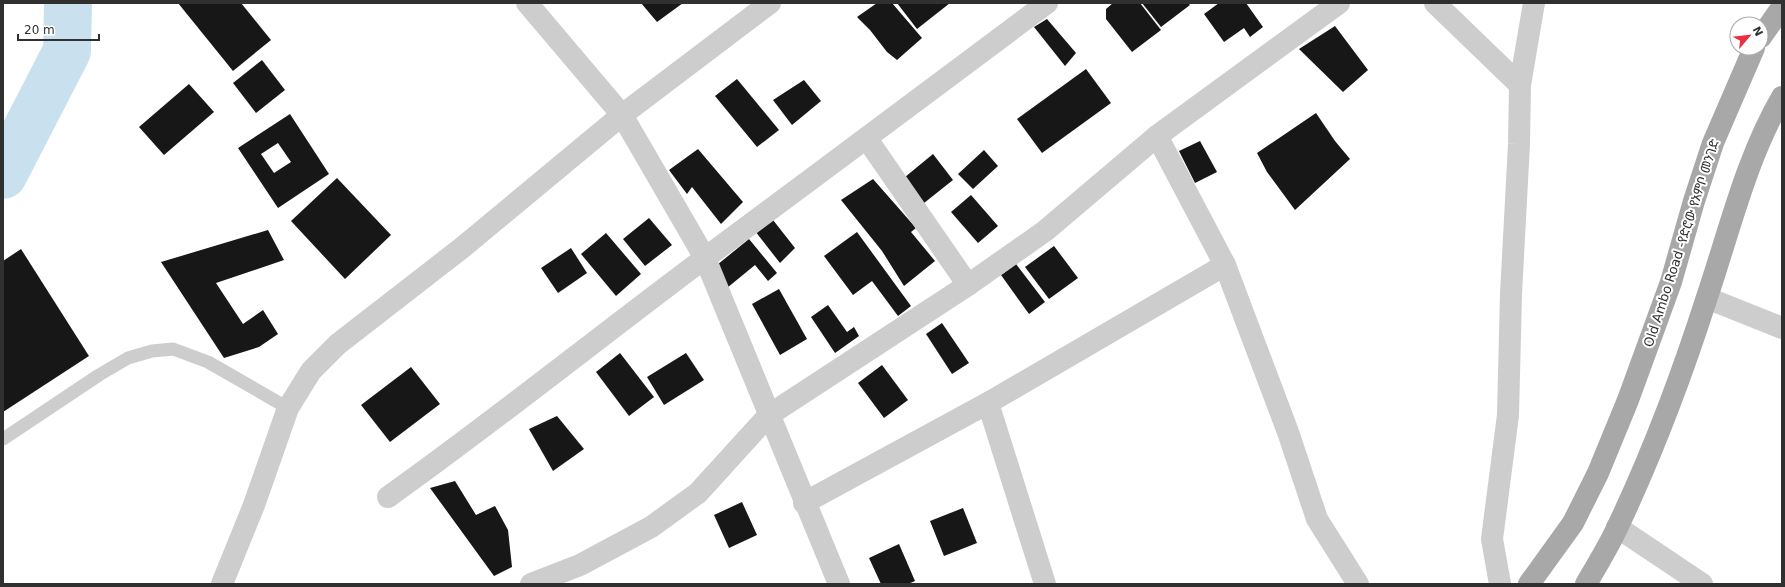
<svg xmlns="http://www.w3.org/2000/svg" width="1785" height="587" font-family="'DejaVu Sans','Noto Sans Ethiopic',sans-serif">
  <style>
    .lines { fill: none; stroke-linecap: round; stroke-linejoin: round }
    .river { stroke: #c9e1ee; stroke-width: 48 }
    .building { fill: #171717; fill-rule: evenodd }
    .service { stroke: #cdcdcd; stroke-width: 13 }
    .minor { stroke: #cdcdcd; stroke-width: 22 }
    .primary { stroke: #a8a8a8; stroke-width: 22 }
    .labels { text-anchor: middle; stroke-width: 4; stroke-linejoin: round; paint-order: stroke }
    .street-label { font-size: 13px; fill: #303030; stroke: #fff }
  </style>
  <rect width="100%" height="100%" fill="#fff"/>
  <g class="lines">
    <!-- river -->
    <polyline class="river" points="3,175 67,51 68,3"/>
  </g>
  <!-- building -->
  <g class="building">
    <polygon points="178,3 241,3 271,40 233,71"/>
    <polygon points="641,3 683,3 657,22"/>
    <polygon points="877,3 892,3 922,38 897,60 887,52 870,30 857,17"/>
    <polygon points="897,3 950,3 917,29"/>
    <polygon points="1113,3 1140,3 1161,30 1132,52 1106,19 1106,9"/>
    <polygon points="1142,3 1188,3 1190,5 1161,27"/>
    <polygon points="1219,3 1246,3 1263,27 1250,37 1244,28 1224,42 1204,14"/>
    <polygon points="1047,19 1076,53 1065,66 1034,27"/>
    <polygon points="1335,26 1368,70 1343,92 1299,49"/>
    <polygon points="262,60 285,90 256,113 233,83"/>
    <polygon points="1086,69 1111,103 1042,153 1017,119"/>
    <polygon points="737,79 779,130 757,147 715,96"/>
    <polygon points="804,80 821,101 792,125 773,100"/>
    <polygon points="189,84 214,112 164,155 139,127"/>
    <polygon points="1316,113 1335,141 1350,159 1295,210 1267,172 1257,153"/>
    <path d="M290,114L329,174L278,208L238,148ZM278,143L291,162L274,173L261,154Z"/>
    <polygon points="1200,141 1217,172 1195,183 1179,151"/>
    <polygon points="698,149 743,202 721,224 692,187 687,194 669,170"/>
    <polygon points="984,150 998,166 973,189 958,174"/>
    <polygon points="933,154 953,180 919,207 899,182"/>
    <polygon points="337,178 391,235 345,279 291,221"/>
    <polygon points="873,179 916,228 911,232 935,261 904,286 882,251 841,200"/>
    <polygon points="971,195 998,226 978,243 951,212"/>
    <polygon points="649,218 672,245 645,266 623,239"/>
    <polygon points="773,220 795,248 780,263 755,231"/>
    <polygon points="268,230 284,260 216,283 243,324 263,310 278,334 259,347 224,358 161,262"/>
    <polygon points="857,232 911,306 898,316 872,281 853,295 824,256"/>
    <polygon points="606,233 641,274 616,296 581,254"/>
    <polygon points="749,239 777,273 768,281 755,265 727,288 712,269"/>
    <polygon points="1054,246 1078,278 1049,299 1025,267"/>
    <polygon points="571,248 587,273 558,293 541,268"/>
    <polygon points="21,249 89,356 3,412 3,261"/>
    <polygon points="1016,264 1045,302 1029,314 1001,275"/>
    <polygon points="779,289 807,339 780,355 752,304"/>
    <polygon points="828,305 847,332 854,327 859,336 835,353 811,317"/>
    <polygon points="942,323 969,363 952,374 926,334"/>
    <polygon points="620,353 654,397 629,416 596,372"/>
    <polygon points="686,353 704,380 664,405 647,377"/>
    <polygon points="882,365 908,400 884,418 858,383"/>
    <polygon points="411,367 440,404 390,442 361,405"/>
    <polygon points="557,416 584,449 553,471 529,429"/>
    <polygon points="455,481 476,515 495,506 508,530 512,567 494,576 430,488"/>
    <polygon points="742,502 757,535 729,548 714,515"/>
    <polygon points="963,508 977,543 944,556 930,521"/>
    <polygon points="899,544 915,581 908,584 881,584 869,558"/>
  </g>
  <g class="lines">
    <!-- service -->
    <polyline class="service" points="3,439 99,375 128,358 152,351 173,349 208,362 288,408"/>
    <!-- minor -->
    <g class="minor">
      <polyline points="527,3 622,115 705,258 839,584"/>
      <polyline points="1435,3 1520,85"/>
      <polyline points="1157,136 1225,265 1288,432 1317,519 1358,584"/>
      <polyline points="867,139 968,285"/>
      <polyline points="1707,298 1782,328"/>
      <polyline points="988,403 1045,584"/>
      <path d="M388,497C496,420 599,337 705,258C819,173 933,89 1047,3"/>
      <polyline points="804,503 988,403 1225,265"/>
      <polyline points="1617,527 1702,584"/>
      <polyline points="222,584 254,505 288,408 311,371 338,344 463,247 622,115 770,3"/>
      <polyline points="531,584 580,565 651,527 698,493 769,415 968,285 1045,231 1157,136 1339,3"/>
      <polyline points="1500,584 1492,539 1508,415 1511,294 1519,144 1520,85 1534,3"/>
    </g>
    <!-- primary -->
    <g class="primary">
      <polyline points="1761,37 1782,7"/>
      <polyline points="1529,584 1573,523 1598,473 1628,400 1671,282 1694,201 1713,143 1754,48"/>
      <path d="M1586,584C1597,565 1609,546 1618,526C1653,452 1682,375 1707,297C1730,229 1746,159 1782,97"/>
    </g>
  </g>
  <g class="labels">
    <!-- street labels -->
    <g class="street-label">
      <text transform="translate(1681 243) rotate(-72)" y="5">Old Ambo Road -የድሮው የአምቦ መንገድ</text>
    </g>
  </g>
  <!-- border -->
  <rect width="1785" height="587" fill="none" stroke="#303030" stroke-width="8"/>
  <!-- north arrow -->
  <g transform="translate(1749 36) rotate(62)"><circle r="19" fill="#ffffff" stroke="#acacac"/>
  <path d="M0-3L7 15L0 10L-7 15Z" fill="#ec2d42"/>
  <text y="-6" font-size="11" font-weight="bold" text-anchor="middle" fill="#303030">N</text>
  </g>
  <!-- scale -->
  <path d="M18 34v6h81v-6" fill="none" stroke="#303030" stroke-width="2"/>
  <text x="24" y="34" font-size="12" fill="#303030" stroke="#ffffff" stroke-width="3" paint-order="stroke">20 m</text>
</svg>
